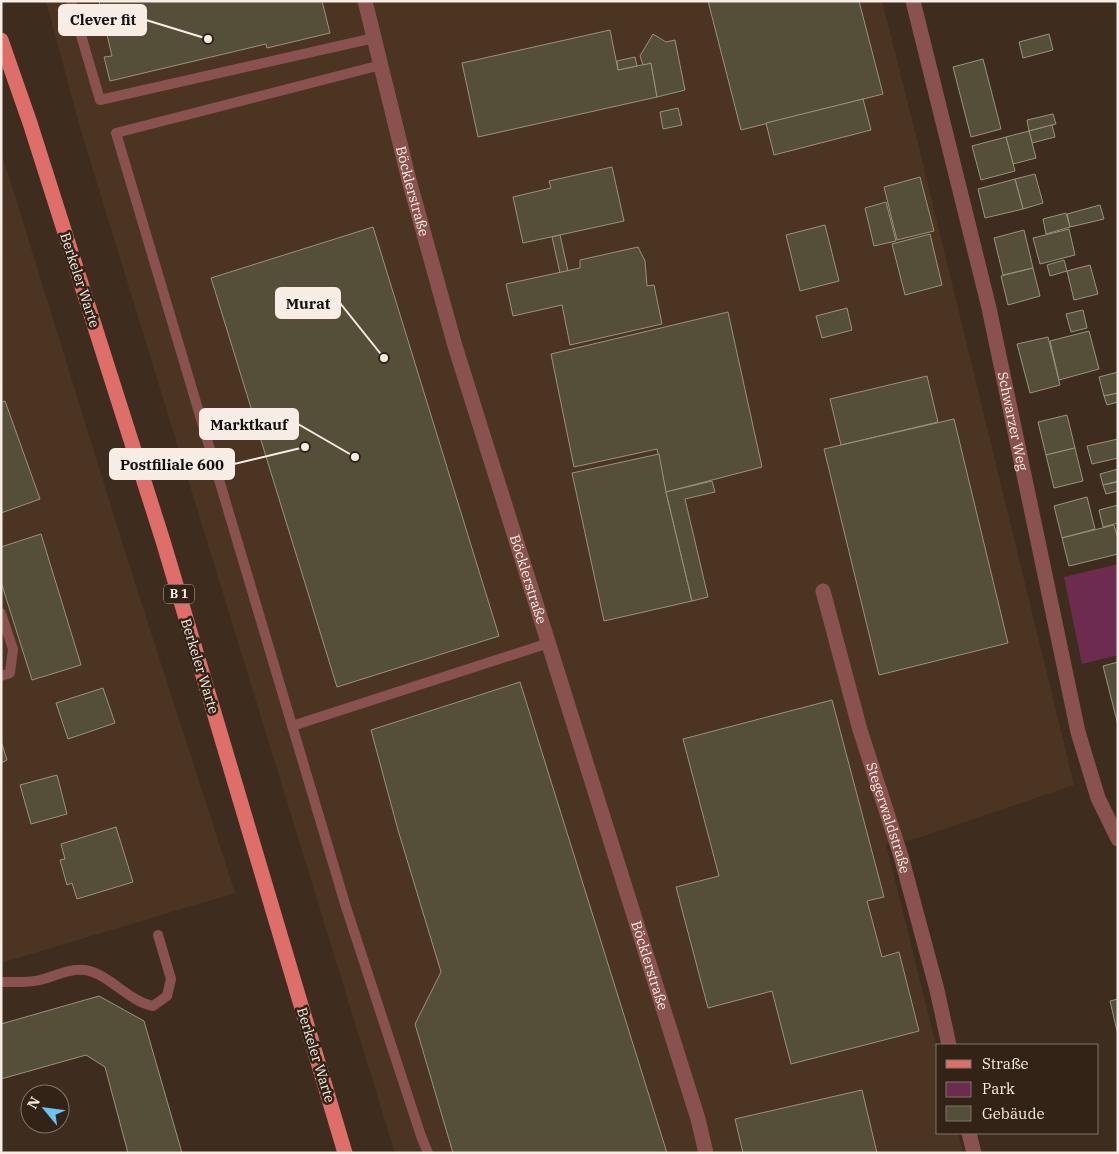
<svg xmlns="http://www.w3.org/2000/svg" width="1119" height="1154" font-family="'IBM Plex Serif',serif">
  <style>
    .built { fill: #4b3422 }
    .green { fill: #6d2c4f }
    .building { fill: #554f39; stroke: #99937c }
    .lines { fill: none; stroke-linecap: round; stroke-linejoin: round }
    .lane { stroke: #89524e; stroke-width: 10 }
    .street { stroke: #89524e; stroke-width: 15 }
    .primary { stroke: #de6e69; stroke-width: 15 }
    .labels { text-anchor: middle; stroke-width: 5; stroke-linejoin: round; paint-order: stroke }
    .shield { fill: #332316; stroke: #bdb0a6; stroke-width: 1 }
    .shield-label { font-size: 12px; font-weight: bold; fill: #f8ede4 }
    .street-label { font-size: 14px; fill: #f8ede4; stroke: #332316 }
    .leader { fill: none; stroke: #f8ede4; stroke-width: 2 }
    .callout-dot { fill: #f8ede4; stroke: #332316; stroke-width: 2 }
    .callout { fill: #f8ede4; stroke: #f8ede4; stroke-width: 2 }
    .callout-label { font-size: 15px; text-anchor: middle; font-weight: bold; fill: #111 }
  </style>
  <rect width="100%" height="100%" fill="#3e2d1f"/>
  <!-- built -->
  <g class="built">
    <polygon points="46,1 882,1 920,152 1074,785 915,839 886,844 938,1053 938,1133 958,1133 963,1153 395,1153 81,131"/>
    <polygon points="1,151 126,555 235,893 1,963"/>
  </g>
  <!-- green -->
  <polygon class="green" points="1118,564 1118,655 1082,664 1064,577"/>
  <!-- building -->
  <g class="building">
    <polygon points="99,1 322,1 330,33 267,48 266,44 110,81 104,57 112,56"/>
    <polygon points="708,1 859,1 883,94 741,130"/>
    <polygon points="610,30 618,70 651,63 657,97 478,137 462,63"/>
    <polygon points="653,34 666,42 675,40 685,90 657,97 651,63 643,65 640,56"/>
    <polygon points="1049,34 1053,50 1023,58 1019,42"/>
    <polygon points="635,57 637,66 618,70 617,61"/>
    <polygon points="983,59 1001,129 971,137 953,67"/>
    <polygon points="863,99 871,130 774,155 766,123"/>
    <polygon points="678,108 682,125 663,129 660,112"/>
    <polygon points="1053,114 1056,124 1029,131 1027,120"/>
    <polygon points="1052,125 1055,137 1032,143 1029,131"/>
    <polygon points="1029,131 1036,158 1013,164 1006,137"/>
    <polygon points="1006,137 1015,171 981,180 972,146"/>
    <polygon points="612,167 624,221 523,243 513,197 551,188 549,181"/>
    <polygon points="1035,174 1043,203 1023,209 1015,179"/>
    <polygon points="920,177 934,231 897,240 884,187"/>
    <polygon points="1015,179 1023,209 985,218 978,189"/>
    <polygon points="886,202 896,241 874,246 865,208"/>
    <polygon points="1100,205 1104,219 1070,227 1067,214"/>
    <polygon points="1066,213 1070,227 1046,234 1043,219"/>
    <polygon points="825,225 839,281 800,291 786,235"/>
    <polygon points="373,227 499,636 337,687 211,278"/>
    <polygon points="1069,229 1075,255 1040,264 1033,238"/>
    <polygon points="1024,230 1033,268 1003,275 994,238"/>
    <polygon points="930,234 942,285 905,295 892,244"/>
    <polygon points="560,235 568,271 560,273 552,237"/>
    <polygon points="638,247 645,261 647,286 654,285 662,324 570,345 562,305 513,316 506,284 580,268 580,260"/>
    <polygon points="1064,260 1067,271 1050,276 1047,265"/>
    <polygon points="1090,265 1098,294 1074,300 1067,271"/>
    <polygon points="1033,268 1040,296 1008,305 1001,276"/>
    <polygon points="847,308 852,330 822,338 816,316"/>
    <polygon points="1083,310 1087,328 1071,332 1066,314"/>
    <polygon points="728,312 762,467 666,492 657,449 574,467 551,354"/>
    <polygon points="1089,331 1099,369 1059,380 1050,341"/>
    <polygon points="1048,337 1060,385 1030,393 1017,344"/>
    <polygon points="1118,372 1118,393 1104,396 1099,377"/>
    <polygon points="927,376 938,422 841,445 830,399"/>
    <polygon points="1118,393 1118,402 1107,405 1104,396"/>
    <polygon points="5,401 40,499 1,513 1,402"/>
    <polygon points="1067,415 1075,448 1046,455 1038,422"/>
    <polygon points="954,419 1008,643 879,675 824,449"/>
    <polygon points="1118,439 1118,458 1092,464 1087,446"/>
    <polygon points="1075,448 1083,481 1054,488 1046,455"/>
    <polygon points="659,454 666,492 692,601 604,621 572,473"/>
    <polygon points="1118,469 1118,481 1103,485 1100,474"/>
    <polygon points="712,481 715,492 685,499 708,597 692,601 666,492"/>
    <polygon points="1118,482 1118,491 1106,494 1103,485"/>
    <polygon points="1087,497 1095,529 1062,538 1054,506"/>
    <polygon points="1118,505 1118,523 1103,527 1099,510"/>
    <polygon points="1114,525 1118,539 1118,554 1069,566 1062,538"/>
    <polygon points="41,534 81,665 32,680 1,582 1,547"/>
    <polygon points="1118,662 1118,725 1103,666"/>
    <polygon points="520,682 667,1153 453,1153 415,1024 441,972 398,830 371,730"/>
    <polygon points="103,688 115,723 68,739 56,703"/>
    <polygon points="832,700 884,897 867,901 882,957 899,952 919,1031 791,1064 772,991 708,1008 676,887 719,876 683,739"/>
    <polygon points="1,741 7,760 1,763"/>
    <polygon points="57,775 67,814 31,824 20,785"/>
    <polygon points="116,827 133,882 77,899 72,883 67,885 60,860 65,859 61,844"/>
    <polygon points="99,996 144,1021 182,1153 128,1153 105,1067 86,1055 1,1079 1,1024"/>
    <polygon points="1118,999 1118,1035 1110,1001"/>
    <polygon points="862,1090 877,1153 743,1153 735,1119"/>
  </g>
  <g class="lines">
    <!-- lane -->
    <g class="lane">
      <polyline points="71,1 100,100 374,38"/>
      <polyline points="381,65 116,133 346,907 421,1136 428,1153"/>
      <polyline points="1,613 13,649 10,673 1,676"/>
      <polyline points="292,726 549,643"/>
      <path d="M1,982C14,982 28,983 40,980C55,976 70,968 85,970C109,974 128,1001 153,1006L167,996L171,979L158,935"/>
    </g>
    <!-- street -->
    <g class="street">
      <path id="s1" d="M365,1L409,180L455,346L698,1119L706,1153"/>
      <path id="s2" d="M913,1L989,308L1078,732L1098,798L1118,839"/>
      <path id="s3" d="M823,591L860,730L901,856L937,990L949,1045"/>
      <polyline points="969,1133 974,1153"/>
    </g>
    <!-- primary -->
    <polyline class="primary" points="1,40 30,123 163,541 345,1153"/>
  </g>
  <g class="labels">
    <!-- shield labels -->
    <rect class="shield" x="164" y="584.5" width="30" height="19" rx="4"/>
    <g class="shield-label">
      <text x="179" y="598">B 1</text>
    </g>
    <!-- street labels -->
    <g class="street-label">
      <text dy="5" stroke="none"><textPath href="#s1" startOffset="196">Böcklerstraße</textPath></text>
      <text transform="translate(80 280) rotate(72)" y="5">Berkeler Warte</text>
      <text dy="5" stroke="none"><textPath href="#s2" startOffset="432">Schwarzer Weg</textPath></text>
      <text dy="5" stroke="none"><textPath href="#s1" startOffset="601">Böcklerstraße</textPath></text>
      <text transform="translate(200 666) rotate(73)" y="5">Berkeler Warte</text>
      <text dy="5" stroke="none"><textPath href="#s3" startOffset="236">Stegerwaldstraße</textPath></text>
      <text dy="5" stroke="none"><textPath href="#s1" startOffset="1006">Böcklerstraße</textPath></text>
      <text transform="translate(316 1055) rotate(73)" y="5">Berkeler Warte</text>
    </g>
  </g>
  <!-- callouts -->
  <path class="leader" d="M208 39L146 20M384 358L340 303M355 457L298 424M305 447L234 464"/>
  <g class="callout-dot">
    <circle cx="208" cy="39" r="5"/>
    <circle cx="384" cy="358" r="5"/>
    <circle cx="355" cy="457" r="5"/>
    <circle cx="305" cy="447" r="5"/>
  </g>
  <g class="callout">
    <rect x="59" y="5" width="87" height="30" rx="5"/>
    <rect x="276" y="288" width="64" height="30" rx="5"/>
    <rect x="200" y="409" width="98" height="30" rx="5"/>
    <rect x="110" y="449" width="124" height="30" rx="5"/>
  </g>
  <g class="callout-label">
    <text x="103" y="25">Clever fit</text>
    <text x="308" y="309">Murat</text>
    <text x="249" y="430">Marktkauf</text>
    <text x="172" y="470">Postfiliale 600</text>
  </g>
  <!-- border -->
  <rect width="1119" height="1154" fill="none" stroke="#f8ede4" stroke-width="5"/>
  <!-- legend -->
  <rect x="936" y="1044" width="162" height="90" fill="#332316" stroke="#827468"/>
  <rect x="946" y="1060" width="25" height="8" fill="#de6e69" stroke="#827468"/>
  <text x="982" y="1069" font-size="15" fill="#f8ede4">Straße</text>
  <rect x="946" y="1082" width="25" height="15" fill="#6d2c4f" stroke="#827468"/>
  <text x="982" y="1094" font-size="15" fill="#f8ede4">Park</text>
  <rect x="946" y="1106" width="25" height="15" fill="#554f39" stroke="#827468"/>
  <text x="982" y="1119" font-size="15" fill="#f8ede4">Gebäude</text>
  <!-- north arrow -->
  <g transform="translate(45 1109) rotate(299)"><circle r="24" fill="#332316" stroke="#827468"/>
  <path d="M0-4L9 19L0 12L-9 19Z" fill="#6ac3f2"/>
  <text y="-8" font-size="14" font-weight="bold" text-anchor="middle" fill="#f8ede4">N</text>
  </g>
</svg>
